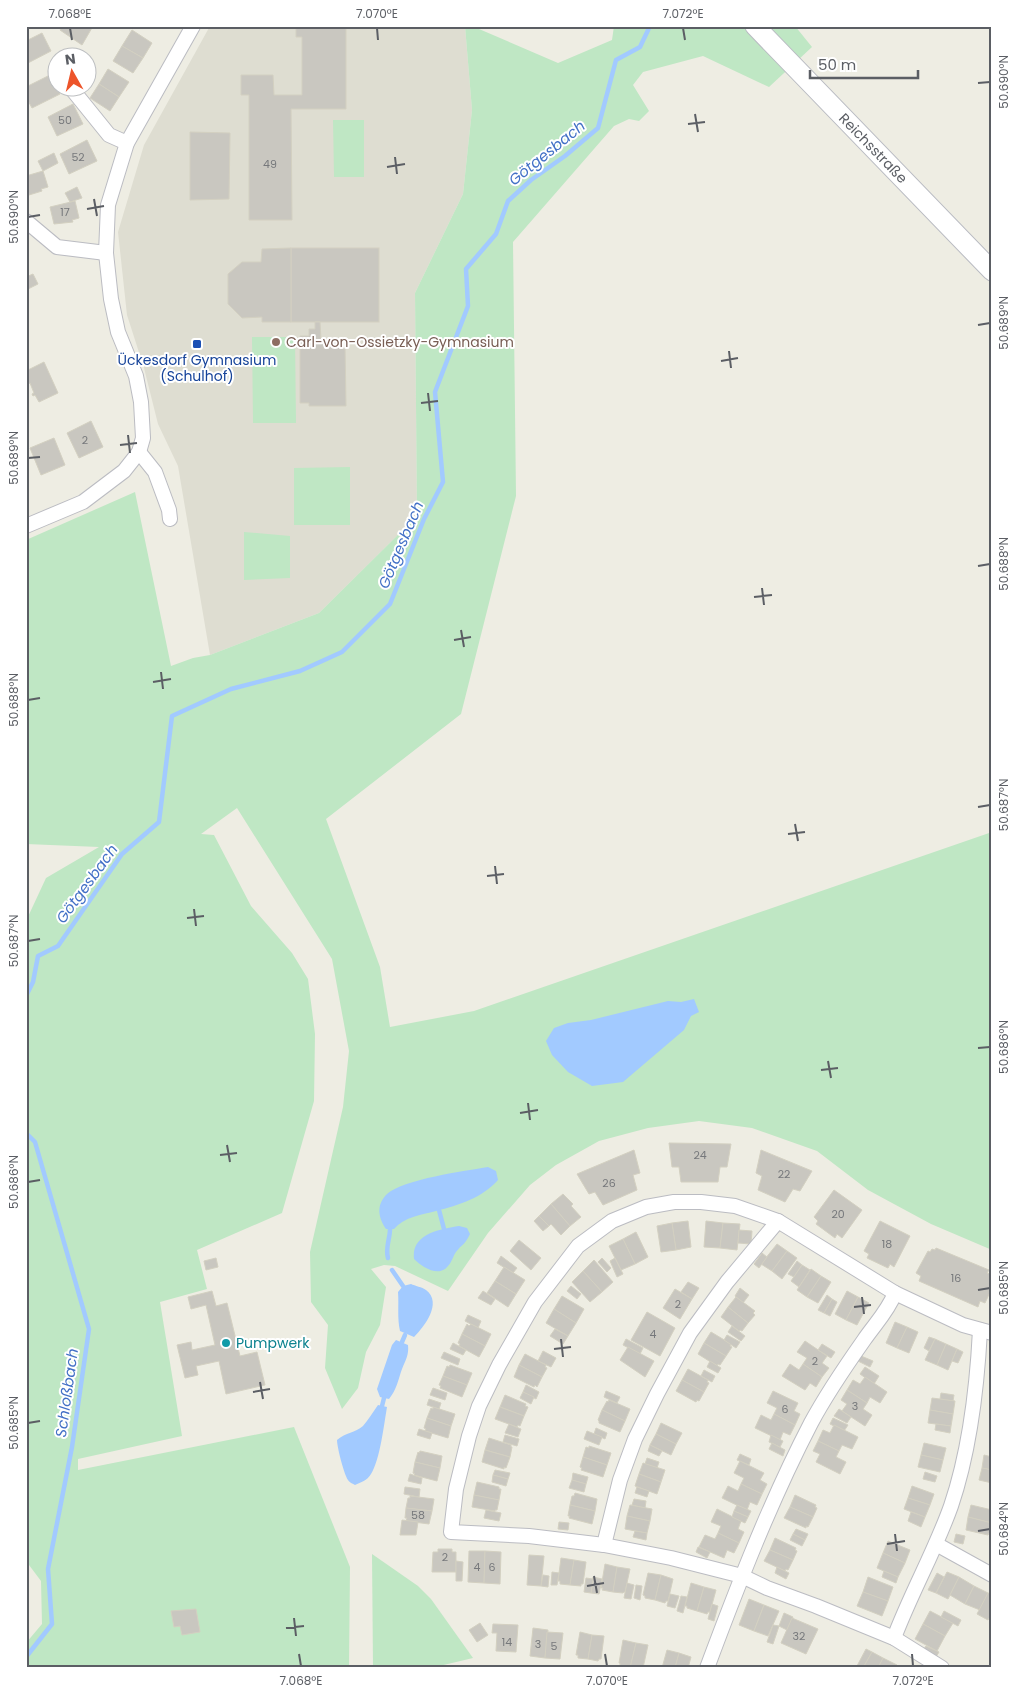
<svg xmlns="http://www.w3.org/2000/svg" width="1018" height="1694" font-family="Poppins,sans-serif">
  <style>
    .education { fill: #deddd1 }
    .green { fill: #bfe7c4 }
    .water { fill: #a2caff }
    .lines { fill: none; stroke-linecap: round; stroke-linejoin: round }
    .stream { stroke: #a2caff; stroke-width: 4.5 }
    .building { fill: #c9c7c0; stroke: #d3d0c1 }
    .street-casing { stroke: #bbbcc2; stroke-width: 16 }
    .secondary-casing { stroke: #b9bbc2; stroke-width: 21 }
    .street { stroke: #fff; stroke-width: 14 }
    .secondary { stroke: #fff; stroke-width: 19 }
    .ticks { fill: none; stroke: #5b5e64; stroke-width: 2 }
    .education-dot { fill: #8d6e63; stroke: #fff; stroke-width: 2 }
    .transit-dot { fill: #1a4fb4; stroke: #fff; stroke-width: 2 }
    .culture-dot { fill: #0f9aa8; stroke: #fff; stroke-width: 2 }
    .labels { text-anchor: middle; stroke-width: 4; stroke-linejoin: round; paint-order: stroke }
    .number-label { font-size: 11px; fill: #76787b }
    .street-label { font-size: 14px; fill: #5b5e64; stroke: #fff }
    .education-label { font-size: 14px; fill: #785e54; stroke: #fff; text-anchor: start }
    .transit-label { font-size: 14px; fill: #164399; stroke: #fff }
    .culture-label { font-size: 14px; fill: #0d838f; stroke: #fff; text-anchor: start }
    .water-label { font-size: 15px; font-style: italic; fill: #4270c6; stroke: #fff }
    .neatline { fill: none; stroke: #5b5e64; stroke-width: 2 }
    .ticks-label { font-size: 12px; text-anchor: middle; fill: #5b5e64 }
  </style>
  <rect width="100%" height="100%" fill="#eeede3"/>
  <!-- education -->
  <polygon class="education" points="210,26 465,26 472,110 463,194 415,293 417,516 319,613 210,655 178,466 158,424 144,368 127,315 118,232 144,145"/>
  <!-- green -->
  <g class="green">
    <polygon points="465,26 472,26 558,63 612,40 614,26 795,26 812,47 769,87 703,56 643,72 633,85 649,111 639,121 629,119 614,126 513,242 516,496 461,714 326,819 380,967 390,1027 474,1011 992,832 992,1250 931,1224 868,1190 817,1151 752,1128 699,1121 648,1128 599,1141 556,1165 530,1185 488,1233 448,1291 395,1266 384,1265 371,1269 386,1287 380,1325 366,1352 358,1388 342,1409 325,1368 328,1325 311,1302 310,1252 343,1107 349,1051 332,959 237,808 201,834 214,835 251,906 292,953 308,979 315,1034 314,1101 282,1213 197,1250 207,1289 160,1302 182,1436 78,1459 78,1470 294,1427 350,1567 349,1668 26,1668 26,1643 42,1624 41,1581 26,1561 26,921 46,878 99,847 26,844 26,540 135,492 171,666 193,658 210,655 319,613 417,516 415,293 463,194 472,110"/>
    <polygon points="333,120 364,120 364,177 334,177"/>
    <polygon points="252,337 295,337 296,423 253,423"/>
    <polygon points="350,467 350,525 294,525 294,468"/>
    <polygon points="244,532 290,536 290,578 244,580"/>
    <polygon points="372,1554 418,1586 431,1599 473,1658 431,1668 373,1668"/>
  </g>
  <!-- water -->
  <g class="water">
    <polygon points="694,999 699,1012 691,1016 684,1030 623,1082 592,1086 568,1072 552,1055 546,1041 554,1028 568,1023 591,1020 668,1001 681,1002"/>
    <path d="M488,1167L496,1171L498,1180C482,1198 459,1205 436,1211C421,1215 404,1217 394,1229H386C378,1217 376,1205 387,1194C404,1179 465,1171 488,1167Z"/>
    <path d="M459,1226L467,1228L470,1234C465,1245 462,1244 456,1252C453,1256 452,1262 448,1266C439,1278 422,1267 414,1259C411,1234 440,1229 459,1226Z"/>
    <path d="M411,1284C415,1286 422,1287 426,1290C443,1303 424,1327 414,1337L400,1331C397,1318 399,1305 398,1292L403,1286Z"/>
    <path d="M396,1340L408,1345C409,1355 406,1359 402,1369C398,1380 397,1389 389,1399L380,1397L377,1389L392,1345Z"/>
    <path d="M378,1405L387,1407C384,1424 380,1460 371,1474C367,1481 361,1482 355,1485C353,1484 349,1482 348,1480C344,1474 337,1447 337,1440C346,1432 355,1433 363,1426C368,1420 373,1412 378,1405Z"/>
  </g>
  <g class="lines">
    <!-- stream -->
    <g class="stream">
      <polyline points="26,996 33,982 38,956 58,946 122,854 159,822 172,716 231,689 300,671 342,652 390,604 424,519 443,482 435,392 468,306 466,269 496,234 508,201 531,180 565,156 598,128 616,60 640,47 650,26"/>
      <polyline points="26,1133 35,1142 89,1329 72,1447 48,1569 52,1624 26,1657"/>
      <polyline points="439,1210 444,1229"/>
      <path d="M388,1258C385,1248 390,1239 390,1229"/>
      <polyline points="392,1270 403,1286"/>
      <polyline points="402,1342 405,1335"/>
      <polyline points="382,1406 384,1398"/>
    </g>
  </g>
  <!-- building -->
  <g class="building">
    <polygon points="63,26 93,26 82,45 60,30"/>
    <polygon points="296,26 346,26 346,109 291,109 292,220 249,220 249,95 241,95 241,75 273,75 274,95 302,95 302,37 296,37"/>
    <polygon points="132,30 152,43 143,58 122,46"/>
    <polygon points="42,33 51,51 26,64 26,41"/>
    <polygon points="122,46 143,58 133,73 113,61"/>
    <polygon points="108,69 129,82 119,97 99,84"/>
    <polygon points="50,75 60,94 32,108 26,97 26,87"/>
    <polygon points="99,84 119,97 110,111 90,98"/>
    <polygon points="73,104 83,124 57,136 48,117"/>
    <polygon points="190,132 230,133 229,199 190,200"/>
    <polygon points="87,140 97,161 69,174 60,154"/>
    <polygon points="54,153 58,163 43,171 38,161"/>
    <polygon points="43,171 48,187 41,189 42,191 29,195 29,193 26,194 26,176"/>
    <polygon points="77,187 82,198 70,202 65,193"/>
    <polygon points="75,201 79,218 72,220 73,222 54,224 50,207"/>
    <rect x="291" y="248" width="88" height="74"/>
    <polygon points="291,248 291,322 262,322 262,317 242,318 228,304 228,274 242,262 261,262 262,249"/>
    <polygon points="33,274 38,284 26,290 26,277"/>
    <polygon points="315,322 320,322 321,340 333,340 332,346 345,346 346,406 309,406 309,403 300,403 300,336 309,336 309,329 315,329"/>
    <polygon points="44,362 58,393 39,402 35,395 33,396 32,394 34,393 30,383 26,385 26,371"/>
    <polygon points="91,421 103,447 79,458 67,433"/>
    <polygon points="54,438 65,465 41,475 30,448"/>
    <polygon points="669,1143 731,1144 727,1167 720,1167 718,1182 681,1182 679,1167 672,1167"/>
    <polygon points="634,1150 640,1173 633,1175 637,1190 603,1205 595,1192 589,1194 577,1174"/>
    <polygon points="761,1150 812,1171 800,1191 793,1189 785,1202 758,1190 762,1176 756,1173"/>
    <polygon points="834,1190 862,1210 842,1238 837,1234 835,1238 816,1224 818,1221 814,1217"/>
    <polygon points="563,1194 573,1204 571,1206 581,1217 570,1226 551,1204"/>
    <polygon points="551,1204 570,1226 561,1235 551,1224 549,1226 539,1216"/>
    <polygon points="539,1216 549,1226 543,1231 534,1221"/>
    <polygon points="688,1221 691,1247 676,1250 672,1223"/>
    <polygon points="706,1221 723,1223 720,1248 704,1247"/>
    <polygon points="880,1221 910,1236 894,1267 890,1264 888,1268 867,1258 869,1254 864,1251"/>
    <polygon points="672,1223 676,1250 661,1252 657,1226"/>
    <polygon points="723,1223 740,1224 737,1250 720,1248"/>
    <polygon points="739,1230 752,1231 751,1244 738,1243"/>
    <polygon points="636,1232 648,1257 635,1264 623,1239"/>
    <polygon points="623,1239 635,1264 621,1270 609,1246"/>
    <polygon points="519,1240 541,1258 531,1270 510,1251"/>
    <polygon points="777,1244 787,1251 772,1271 761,1264"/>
    <polygon points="936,1248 989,1270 987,1273 992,1275 992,1288 985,1303 980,1301 978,1307 919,1281 921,1276 916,1273 928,1251 930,1252 932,1249 935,1250"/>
    <polygon points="787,1251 797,1258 782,1279 772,1271"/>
    <polygon points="762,1253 767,1257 759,1268 754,1264"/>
    <polygon points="501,1256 517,1268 513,1273 497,1263"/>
    <polygon points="216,1258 218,1267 206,1270 204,1261"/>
    <polygon points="602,1258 611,1268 607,1272 598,1262"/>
    <polygon points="615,1258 623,1274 617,1277 610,1261"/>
    <polygon points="594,1260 613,1282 602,1292 583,1271"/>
    <polygon points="797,1261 802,1265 794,1277 788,1274"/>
    <polygon points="802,1265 810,1270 799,1287 791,1281"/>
    <polygon points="504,1267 525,1280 516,1294 495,1281"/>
    <polygon points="811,1269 821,1276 807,1297 797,1290"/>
    <polygon points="583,1271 602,1292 590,1302 572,1282"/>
    <polygon points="821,1276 831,1282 818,1303 807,1297"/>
    <polygon points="495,1281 516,1294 508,1307 487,1293"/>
    <polygon points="688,1282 699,1288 692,1299 681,1292"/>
    <polygon points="571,1286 581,1294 577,1299 567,1291"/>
    <polygon points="740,1288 749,1295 743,1303 735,1296"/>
    <polygon points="675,1289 692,1299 680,1319 663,1308"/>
    <polygon points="212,1291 216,1306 227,1303 240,1356 257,1352 265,1385 226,1394 219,1361 196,1366 198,1375 185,1378 177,1345 191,1342 192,1350 215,1345 206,1305 191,1309 188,1297"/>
    <polygon points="483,1291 495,1299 491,1305 478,1298"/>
    <polygon points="847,1291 858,1297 846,1320 835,1314"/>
    <polygon points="827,1295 832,1299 824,1313 818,1310"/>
    <polygon points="562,1296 584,1309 576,1323 554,1309"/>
    <polygon points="736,1297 755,1311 753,1313 755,1315 748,1323 728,1307"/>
    <polygon points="858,1297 869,1303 857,1325 846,1320"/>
    <polygon points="832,1299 837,1302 830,1316 824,1313"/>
    <polygon points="728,1307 748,1323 742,1331 740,1330 739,1331 721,1317"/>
    <polygon points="554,1309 576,1323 568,1336 546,1323"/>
    <polygon points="647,1312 675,1328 660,1356 631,1340"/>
    <polygon points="468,1315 481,1321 478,1328 465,1321"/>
    <polygon points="895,1322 907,1327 897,1348 886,1343"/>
    <polygon points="467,1324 469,1326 471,1324 491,1334 485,1346 462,1334"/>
    <polygon points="732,1326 745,1336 741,1341 728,1332"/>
    <polygon points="907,1327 918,1332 909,1353 897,1348"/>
    <polygon points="555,1329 568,1336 563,1344 550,1336"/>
    <polygon points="711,1332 731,1344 730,1346 732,1347 726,1356 704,1343"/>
    <polygon points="462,1334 485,1346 479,1357 459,1346 460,1344 458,1343"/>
    <polygon points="727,1335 740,1342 736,1348 724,1340"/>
    <polygon points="929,1337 935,1339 929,1351 924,1348"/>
    <polygon points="626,1339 643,1348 640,1354 623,1345"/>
    <polygon points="935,1339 946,1344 937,1365 925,1360"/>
    <polygon points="805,1341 827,1356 822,1363 829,1368 822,1377 803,1364 807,1358 797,1352"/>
    <polygon points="453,1343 466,1350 463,1355 450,1349"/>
    <polygon points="704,1343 726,1356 720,1365 718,1364 717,1366 698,1354"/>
    <polygon points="822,1344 835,1352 831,1358 818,1350"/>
    <polygon points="946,1344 957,1349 948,1370 937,1365"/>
    <polygon points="628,1347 654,1361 645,1377 620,1360"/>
    <polygon points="957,1349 963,1352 958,1363 952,1361"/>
    <polygon points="543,1351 556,1358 551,1367 538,1361"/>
    <polygon points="444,1352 460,1359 458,1365 441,1358"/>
    <polygon points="525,1354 546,1365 545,1367 547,1368 542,1377 519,1365"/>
    <polygon points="861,1356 873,1361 870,1367 858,1361"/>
    <polygon points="710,1361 721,1368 718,1373 707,1367"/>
    <polygon points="790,1364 799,1370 803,1364 822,1377 816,1387 810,1383 805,1390 782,1376"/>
    <polygon points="450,1365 472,1373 467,1385 443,1376 447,1366 449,1367"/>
    <polygon points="519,1365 542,1377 537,1387 535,1385 534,1387 514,1377"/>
    <polygon points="865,1367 879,1376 874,1384 860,1374"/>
    <polygon points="688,1369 708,1380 707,1382 709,1383 704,1392 682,1380"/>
    <polygon points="704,1370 715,1376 712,1382 701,1376"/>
    <polygon points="443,1376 467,1385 462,1397 440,1388 441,1386 439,1385"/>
    <polygon points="865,1377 887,1392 880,1403 870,1397 867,1403 847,1390 853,1380 860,1384"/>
    <polygon points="682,1380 704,1392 699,1401 697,1400 696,1402 676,1391"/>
    <polygon points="526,1385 539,1392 536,1399 523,1392"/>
    <polygon points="433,1388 447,1393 445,1400 430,1395"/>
    <polygon points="847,1390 867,1403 863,1409 872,1415 865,1426 842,1411 847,1404 841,1400"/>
    <polygon points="606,1391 620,1397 617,1403 604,1397"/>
    <polygon points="773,1391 798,1403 794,1411 800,1414 795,1425 774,1414 777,1408 767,1403"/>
    <polygon points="523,1392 534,1397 531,1404 520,1398"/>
    <polygon points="941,1393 954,1395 953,1401 940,1399"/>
    <polygon points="505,1395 526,1404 525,1406 528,1407 524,1416 500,1407"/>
    <polygon points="932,1398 955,1401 953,1414 930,1410"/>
    <polygon points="429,1399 441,1403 439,1409 427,1405"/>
    <polygon points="609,1400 630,1409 625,1421 602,1410 607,1401 608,1402"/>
    <polygon points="433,1407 455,1414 451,1426 427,1418 431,1408 433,1409"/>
    <polygon points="500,1407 524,1416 520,1426 518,1425 517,1427 495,1419"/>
    <polygon points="839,1409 851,1417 847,1423 834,1416"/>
    <polygon points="602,1410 625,1421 620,1432 599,1423 599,1421 598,1420"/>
    <polygon points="930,1410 953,1414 951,1426 928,1423"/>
    <polygon points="774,1414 795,1425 790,1435 783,1432 780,1440 755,1428 761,1415 771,1420"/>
    <polygon points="427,1418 451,1426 448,1438 425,1431 426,1429 424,1428"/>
    <polygon points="833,1418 848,1425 844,1431 830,1424"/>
    <polygon points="661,1423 682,1433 676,1444 656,1434"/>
    <polygon points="509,1424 521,1429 518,1437 505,1433"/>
    <polygon points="936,1424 951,1426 950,1433 935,1430"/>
    <polygon points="834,1425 858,1437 852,1449 842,1445 839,1451 818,1441 823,1430 830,1433"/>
    <polygon points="596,1428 607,1433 605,1439 594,1434"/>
    <polygon points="419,1429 432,1433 430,1439 417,1435"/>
    <polygon points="587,1431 602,1437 599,1445 584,1439"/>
    <polygon points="656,1434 676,1444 671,1455 650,1445"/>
    <polygon points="505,1435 519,1439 517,1446 503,1442"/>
    <polygon points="771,1435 783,1441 780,1447 769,1442"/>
    <polygon points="489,1438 511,1445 511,1447 512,1447 510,1457 485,1450"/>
    <polygon points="818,1441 839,1451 836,1457 846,1462 840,1474 816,1462 820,1454 813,1451"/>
    <polygon points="772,1443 785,1450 783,1456 769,1449"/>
    <polygon points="924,1443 946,1448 943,1460 921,1455"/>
    <polygon points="650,1445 662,1451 659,1456 648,1451"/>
    <polygon points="589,1446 611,1453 607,1465 583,1457 586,1447 589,1448"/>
    <polygon points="485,1450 510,1457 506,1468 504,1467 504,1469 482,1462"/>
    <polygon points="420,1451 442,1456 440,1468 415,1462 418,1452 419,1453"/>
    <polygon points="740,1454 751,1459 749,1465 737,1460"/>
    <polygon points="921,1455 943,1460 940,1472 918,1467"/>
    <polygon points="984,1455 992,1457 992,1470 982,1468"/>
    <polygon points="583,1457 607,1465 603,1477 581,1470 582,1468 580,1467"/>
    <polygon points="647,1458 659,1462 657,1468 645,1464"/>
    <polygon points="740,1461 764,1473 760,1480 767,1484 762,1494 741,1484 744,1478 734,1473"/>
    <polygon points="415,1462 440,1468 437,1481 414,1475 415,1474 413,1473"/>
    <polygon points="643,1463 665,1470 661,1482 639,1474"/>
    <polygon points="982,1468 992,1470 992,1483 979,1480"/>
    <polygon points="495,1470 510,1473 508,1479 493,1475"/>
    <polygon points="925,1472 937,1476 935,1482 923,1479"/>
    <polygon points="573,1473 588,1477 586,1484 572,1480"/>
    <polygon points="410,1474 422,1478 421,1484 408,1481"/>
    <polygon points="639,1474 661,1482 657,1494 635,1486"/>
    <polygon points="493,1475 508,1479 506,1486 492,1482"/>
    <polygon points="572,1480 586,1484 584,1492 569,1488"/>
    <polygon points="477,1482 499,1487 499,1489 501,1489 499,1500 474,1495"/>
    <polygon points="741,1484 762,1494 757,1505 750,1502 747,1510 722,1498 728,1486 738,1491"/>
    <polygon points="912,1486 934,1494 930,1505 908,1498"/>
    <polygon points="405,1487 420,1489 419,1497 404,1494"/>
    <polygon points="637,1487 649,1491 647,1497 635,1493"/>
    <polygon points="575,1493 597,1499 595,1511 570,1505 572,1496 574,1496"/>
    <polygon points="474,1495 499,1500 497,1510 495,1510 495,1511 472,1507"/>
    <polygon points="795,1495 816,1505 815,1507 817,1508 813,1517 790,1507"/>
    <polygon points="410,1496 434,1499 432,1511 406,1508 408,1498 410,1498"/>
    <polygon points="908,1498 930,1505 925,1517 904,1509"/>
    <polygon points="634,1499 646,1501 645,1508 632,1505"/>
    <polygon points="570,1505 595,1511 592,1524 569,1518 570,1516 568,1516"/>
    <polygon points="630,1505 652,1509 650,1521 627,1516"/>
    <polygon points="737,1505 751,1511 748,1517 734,1511"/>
    <polygon points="971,1505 992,1510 992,1523 968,1517"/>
    <polygon points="790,1507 813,1517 808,1527 806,1526 806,1528 784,1518"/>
    <polygon points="406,1508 432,1511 429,1524 406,1521 407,1518 405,1518"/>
    <polygon points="717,1509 741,1521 738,1529 744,1532 739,1543 718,1533 721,1526 711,1522"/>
    <polygon points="486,1510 501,1513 499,1521 484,1518"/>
    <polygon points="734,1511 748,1517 745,1523 732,1517"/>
    <polygon points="911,1512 925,1517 921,1527 908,1521"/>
    <polygon points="627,1516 650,1521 647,1533 625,1529"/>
    <polygon points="968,1517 992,1523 991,1534 989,1533 988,1535 966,1530"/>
    <polygon points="402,1520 418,1522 416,1535 400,1535"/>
    <polygon points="559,1522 569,1523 568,1530 558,1529"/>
    <polygon points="796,1529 808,1534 805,1540 793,1534"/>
    <polygon points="635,1531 647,1533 646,1540 633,1537"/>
    <polygon points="718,1533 739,1543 734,1553 727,1550 724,1558 699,1547 705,1535 715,1539"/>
    <polygon points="793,1534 805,1540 802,1546 790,1540"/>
    <polygon points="956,1534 965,1536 963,1544 954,1542"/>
    <polygon points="775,1538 796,1548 795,1550 797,1551 793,1560 770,1550"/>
    <polygon points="888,1541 910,1550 905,1563 883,1553"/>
    <polygon points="698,1547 710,1552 707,1558 696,1552"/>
    <polygon points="438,1549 452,1549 452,1552 456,1552 456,1572 432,1572 433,1552 438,1552"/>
    <polygon points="770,1550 793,1560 788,1570 786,1569 785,1571 764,1561"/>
    <polygon points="469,1551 485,1551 484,1583 468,1582"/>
    <polygon points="485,1551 501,1552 500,1584 484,1583"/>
    <polygon points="883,1553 905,1563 898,1577 877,1568"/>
    <polygon points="529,1555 544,1556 541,1586 527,1585"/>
    <polygon points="561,1558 574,1560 570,1585 560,1584 560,1581 558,1581"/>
    <polygon points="574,1560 586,1562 583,1584 581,1584 581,1586 570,1585"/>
    <polygon points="456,1561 463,1562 462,1581 456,1581"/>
    <polygon points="605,1564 617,1567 613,1592 602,1590 603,1588 601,1588"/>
    <polygon points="617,1567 630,1569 625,1592 624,1592 623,1593 613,1592"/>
    <polygon points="777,1567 789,1573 786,1579 775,1573"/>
    <polygon points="884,1571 898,1577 896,1583 882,1577"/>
    <polygon points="552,1572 559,1573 557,1585 551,1585"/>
    <polygon points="947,1572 959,1577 948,1599 936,1593"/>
    <polygon points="648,1573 661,1575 655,1600 645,1598 645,1596 643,1595"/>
    <polygon points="937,1573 944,1577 936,1593 928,1590"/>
    <polygon points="543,1575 549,1576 548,1587 541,1586"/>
    <polygon points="661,1575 673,1579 668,1601 666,1601 665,1603 655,1600"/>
    <polygon points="593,1577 602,1579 599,1594 591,1593"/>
    <polygon points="868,1577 893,1587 888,1601 863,1592"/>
    <polygon points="959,1577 974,1586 965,1604 950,1595"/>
    <polygon points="586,1578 593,1579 591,1593 584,1592"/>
    <polygon points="627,1583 634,1585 631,1599 624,1598"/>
    <polygon points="691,1583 704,1587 697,1611 687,1608 687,1606 685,1606"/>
    <polygon points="636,1585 642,1586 640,1600 634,1598"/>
    <polygon points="974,1586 988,1593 980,1610 965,1604"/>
    <polygon points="704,1587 716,1590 710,1612 708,1612 707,1614 697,1611"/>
    <polygon points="863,1592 888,1601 882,1616 857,1606"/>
    <polygon points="988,1593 992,1594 992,1613 988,1620 977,1614"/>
    <polygon points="670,1594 679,1596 675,1608 667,1606"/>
    <polygon points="681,1596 687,1597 683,1613 677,1611"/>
    <polygon points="749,1599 764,1605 754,1631 739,1625"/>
    <polygon points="712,1604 718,1606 714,1621 708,1619"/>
    <polygon points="764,1605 779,1611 768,1636 754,1631"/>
    <polygon points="196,1609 200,1632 182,1635 180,1626 174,1627 171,1611"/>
    <polygon points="930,1611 953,1623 945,1636 923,1624"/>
    <polygon points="944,1611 961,1620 958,1626 941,1617"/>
    <polygon points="784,1613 793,1617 787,1630 779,1626"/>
    <polygon points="792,1618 818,1629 806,1654 781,1643"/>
    <polygon points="480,1623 488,1635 477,1642 469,1630"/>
    <polygon points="493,1624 518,1625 516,1652 496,1651 497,1633 492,1633"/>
    <polygon points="923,1624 945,1636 937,1651 915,1639"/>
    <polygon points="773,1625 779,1626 773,1644 767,1642"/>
    <polygon points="533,1628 548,1630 545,1658 530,1656"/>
    <polygon points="547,1632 563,1633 560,1659 545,1658"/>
    <polygon points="580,1632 592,1635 588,1659 578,1658 578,1655 576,1655"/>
    <polygon points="592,1635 604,1636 601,1659 599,1659 598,1661 588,1659"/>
    <polygon points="623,1640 636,1643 630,1668 620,1665 620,1663 619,1663"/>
    <polygon points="636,1643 648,1645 643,1668 630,1668"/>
    <polygon points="926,1646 939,1652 936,1657 923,1650"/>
    <polygon points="866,1649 872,1652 863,1668 860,1668 857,1666"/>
    <polygon points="667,1650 679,1653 675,1668 662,1668"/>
    <polygon points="872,1652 883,1658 878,1668 863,1668"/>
    <polygon points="679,1653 691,1657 688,1668 675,1668"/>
    <polygon points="883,1658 897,1665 895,1668 878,1668"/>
  </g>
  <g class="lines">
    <!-- street casing -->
    <g class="street-casing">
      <g id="street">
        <polyline points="71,88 109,135 127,143"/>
        <polyline points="26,221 57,247 106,253"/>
        <polyline points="139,452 155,472 169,510 170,519"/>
        <polyline points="26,526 83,502 124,471 139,452 143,438 141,402 136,376 118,332 111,299 106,253 108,205 127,143 193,26"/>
        <polyline points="936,1544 992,1575"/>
        <polyline points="604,1545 620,1480 635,1439 657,1394 690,1333 727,1282 778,1221"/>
        <path d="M894,1638C911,1593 935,1551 951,1506C970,1450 977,1389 980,1330"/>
        <path d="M707,1668C738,1585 770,1502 811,1423C826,1395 845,1367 864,1340C875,1324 888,1311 895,1293"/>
        <polyline points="942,1668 894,1638 816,1606 767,1588 742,1576 671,1558 604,1545 529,1536 451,1532 456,1489 469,1436 479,1406 499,1365 535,1302 578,1246 612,1221 646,1207 674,1202 701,1202 735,1206 778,1221 895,1293 963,1325 992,1333"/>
      </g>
    </g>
    <!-- secondary casing -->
    <g class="secondary-casing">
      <g id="secondary">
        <path id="s1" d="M755,26L992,271"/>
      </g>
    </g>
    <!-- street -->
    <use href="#street" class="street"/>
    <!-- secondary -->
    <use href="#secondary" class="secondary"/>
  </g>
  <!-- ticks -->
  <path class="ticks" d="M70,28L72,40M377,28L378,40M683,28L685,40M978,83L990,82M695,114L698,132M688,124L705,122M395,157L397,174M387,167L405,164M94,199L97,216M87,209L104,206M28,217L40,215M978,325L990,323M729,351L731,368M721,361L738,358M428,393L430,411M421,403L438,401M128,435L130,453M120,445L137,443M28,458L40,457M978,566L990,564M762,588L764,605M754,597L772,595M461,630L464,647M454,640L471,637M161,672L163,689M153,682L171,679M28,700L40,698M978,807L990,805M795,824L798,841M788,834L805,832M495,866L497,884M487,876L504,874M194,909L196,926M187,918L204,916M28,941L40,939M978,1048L990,1047M828,1061L831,1078M821,1070L838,1068M528,1103L530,1120M520,1113L538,1110M227,1145L230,1162M220,1155L237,1153M28,1182L40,1180M978,1290L990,1288M862,1297L864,1314M854,1307L871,1305M561,1339L563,1357M554,1349L571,1347M260,1382L263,1399M253,1392L270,1389M28,1423L40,1421M978,1531L990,1529M895,1534L897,1551M887,1544L905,1541M594,1576L597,1593M587,1586L604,1583M294,1618L296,1636M286,1628L304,1626M299,1654L301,1666M605,1654L607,1666M912,1654L913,1666"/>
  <!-- markers -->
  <circle class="education-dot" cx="276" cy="342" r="5"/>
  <rect class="transit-dot" x="192" y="339" width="10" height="10" rx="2.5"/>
  <circle class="culture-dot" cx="226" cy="1343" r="5"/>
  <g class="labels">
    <!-- number labels -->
    <g class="number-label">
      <text x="65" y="124">50</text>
      <text x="78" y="161">52</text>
      <text x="270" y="168">49</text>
      <text x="65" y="216">17</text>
      <text x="85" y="444">2</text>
      <text x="700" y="1159">24</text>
      <text x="784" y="1178">22</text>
      <text x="609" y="1187">26</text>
      <text x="838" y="1218">20</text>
      <text x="887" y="1248">18</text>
      <text x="956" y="1282">16</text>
      <text x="678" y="1308">2</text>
      <text x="653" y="1338">4</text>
      <text x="815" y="1365">2</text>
      <text x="855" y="1410">3</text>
      <text x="785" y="1413">6</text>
      <text x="418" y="1519">58</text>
      <text x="445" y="1561">2</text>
      <text x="477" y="1571">4</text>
      <text x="492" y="1571">6</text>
      <text x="799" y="1640">32</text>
      <text x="507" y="1646">14</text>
      <text x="538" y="1648">3</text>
      <text x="554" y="1650">5</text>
    </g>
    <!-- street labels -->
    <g class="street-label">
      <text dy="5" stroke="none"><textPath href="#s1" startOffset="170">Reichsstraße</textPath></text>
    </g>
    <!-- education labels -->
    <g class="education-label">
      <text x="286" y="347">Carl-von-Ossietzky-Gymnasium</text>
    </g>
    <!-- transit labels -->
    <g class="transit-label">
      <text x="197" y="365">Ückesdorf Gymnasium<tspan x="197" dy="16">(Schulhof)</tspan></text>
    </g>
    <!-- culture labels -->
    <g class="culture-label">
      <text x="236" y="1348">Pumpwerk</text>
    </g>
    <!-- water labels -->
    <g class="water-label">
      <text transform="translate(547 153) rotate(-39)" y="5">Götgesbach</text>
      <text transform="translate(401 545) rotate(-67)" y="5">Götgesbach</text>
      <text transform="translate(87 884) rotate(-54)" y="5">Götgesbach</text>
      <text transform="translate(67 1393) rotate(-82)" y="5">Schloßbach</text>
    </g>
  </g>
  <!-- border -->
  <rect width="1018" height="1694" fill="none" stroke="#ffffff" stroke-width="55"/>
  <!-- north arrow -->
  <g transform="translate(72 72) rotate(352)"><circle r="24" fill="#ffffff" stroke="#bdbfc1"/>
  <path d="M0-4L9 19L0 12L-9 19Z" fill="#ed542a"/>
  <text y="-8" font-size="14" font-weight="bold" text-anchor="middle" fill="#5b5e64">N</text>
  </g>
  <!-- scale -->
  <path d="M810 70v8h108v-8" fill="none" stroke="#5b5e64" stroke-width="2.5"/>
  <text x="818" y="70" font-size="15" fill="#5b5e64" stroke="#ffffff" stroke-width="4" paint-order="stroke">50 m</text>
  <rect x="28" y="28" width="962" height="1638" class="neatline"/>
  <g class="ticks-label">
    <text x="70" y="18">7.068°E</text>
    <text x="377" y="18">7.070°E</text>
    <text x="683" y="18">7.072°E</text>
    <text transform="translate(1004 82) rotate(-90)" y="4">50.690°N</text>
    <text transform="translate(14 217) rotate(-90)" y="4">50.690°N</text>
    <text transform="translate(1004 323) rotate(-90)" y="4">50.689°N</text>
    <text transform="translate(14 458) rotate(-90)" y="4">50.689°N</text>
    <text transform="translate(1004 564) rotate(-90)" y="4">50.688°N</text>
    <text transform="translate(14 700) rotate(-90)" y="4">50.688°N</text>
    <text transform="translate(1004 805) rotate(-90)" y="4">50.687°N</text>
    <text transform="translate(14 941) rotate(-90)" y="4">50.687°N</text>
    <text transform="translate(1004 1047) rotate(-90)" y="4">50.686°N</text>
    <text transform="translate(14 1182) rotate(-90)" y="4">50.686°N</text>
    <text transform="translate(1004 1288) rotate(-90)" y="4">50.685°N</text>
    <text transform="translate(14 1423) rotate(-90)" y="4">50.685°N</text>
    <text transform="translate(1004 1529) rotate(-90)" y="4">50.684°N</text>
    <text x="301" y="1685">7.068°E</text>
    <text x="607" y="1685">7.070°E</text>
    <text x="913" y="1685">7.072°E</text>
  </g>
</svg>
